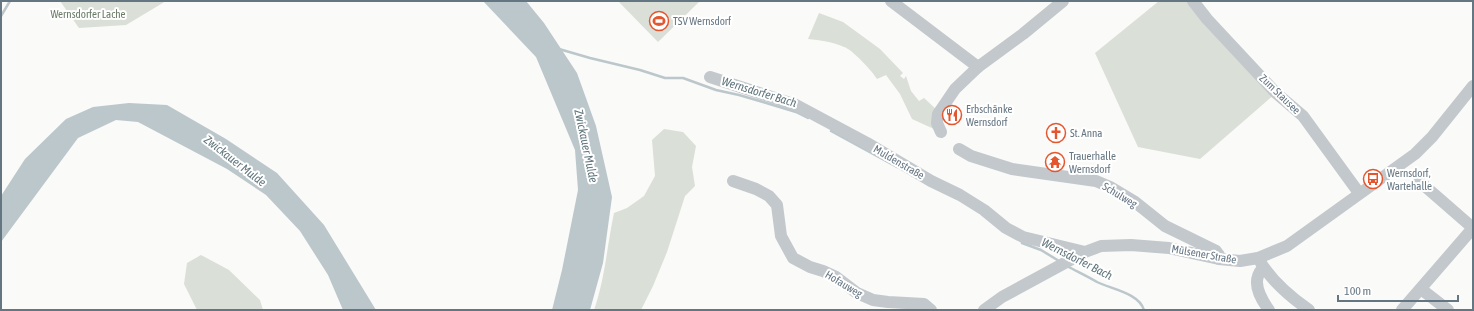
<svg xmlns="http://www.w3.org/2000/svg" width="1474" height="311" font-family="'Asap Condensed',sans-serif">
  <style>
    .green { fill: #dadfd7 }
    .water { fill: #bbc7cb }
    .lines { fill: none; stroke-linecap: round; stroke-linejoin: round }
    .stream { stroke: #bbc7cb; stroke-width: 2.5 }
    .minor { stroke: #c3c8cc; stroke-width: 12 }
    .labels { text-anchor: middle; stroke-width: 4; stroke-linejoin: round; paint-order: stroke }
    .park-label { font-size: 11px; fill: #687a64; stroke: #fff }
    .poi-label { font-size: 11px; fill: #657683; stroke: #fff; text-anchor: start }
    .street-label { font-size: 11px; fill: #657683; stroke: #fff }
    .water-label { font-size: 12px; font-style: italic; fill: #60757c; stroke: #fff }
  </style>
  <rect width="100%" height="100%" fill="#fafaf8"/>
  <!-- green -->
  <g class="green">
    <polygon points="60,1 166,1 126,25 79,28"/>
    <polygon points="618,1 700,1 658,42"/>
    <polygon points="1159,1 1193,1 1276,93 1200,159 1138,147 1095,53"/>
    <path d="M819,13L843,22L880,49L903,73L900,76L904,79L906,76L911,91L919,101L924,98L938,111L934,129L912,119L900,94L886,75L877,79C873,72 852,49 844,47C833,42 820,40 808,39Z"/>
    <path d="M664,129L683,132L696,146L692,167L695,186L685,196L667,252L653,286L641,310H594C605,279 607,246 614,213L627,208L644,196L655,176L652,140Z"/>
    <polygon points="201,255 229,270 260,300 263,310 197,310 184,284 187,263"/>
  </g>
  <!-- water -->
  <g class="water">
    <polygon points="483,1 526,1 544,23 577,73 596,126 612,197 603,263 590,310 552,310 562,270 578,190 575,150 536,57"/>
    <polygon points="129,103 167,105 226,139 277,173 324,225 376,310 343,310 328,275 300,231 266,195 227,169 138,122 116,120 78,138 1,242 1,196 25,159 66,119 93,107"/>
  </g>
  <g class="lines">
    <!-- stream -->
    <g class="stream">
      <polyline points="1,16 10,1"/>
      <polyline points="559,49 590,58 640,70 665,78 683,78 716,90 739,95 763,102 796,112 808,118"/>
      <polyline points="831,131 897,167"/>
      <polyline points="1022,243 1041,250 1059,261"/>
      <path d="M1067,266C1076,271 1087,276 1097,282C1111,289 1139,293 1144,310"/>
    </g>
    <!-- minor -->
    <g class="minor">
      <polyline points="891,1 978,67"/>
      <polyline points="1193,1 1207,19 1276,93 1303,116 1359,193"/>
      <polyline points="710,77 796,105 867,143 931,181 960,195 984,210 1006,228 1023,237 1085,252"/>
      <polyline points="941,132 937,123 938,114 955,89 978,67 1023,34 1063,1"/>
      <polyline points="959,149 971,156 1012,169 1096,181 1110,187 1135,202 1165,226 1216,251 1219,255 1219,259"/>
      <polyline points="733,181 756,189 769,196 777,205 781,236 793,258 810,267 823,271 836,277 857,293 873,300 888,302 924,304 931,310"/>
      <polyline points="1419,181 1473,228"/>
      <path d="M1258,258C1270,280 1289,296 1309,310"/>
      <path d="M1263,268C1261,270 1259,273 1258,276C1254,287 1263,302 1269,310"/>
      <polyline points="1421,289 1448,310"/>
      <polyline points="984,310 1002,297 1085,252 1101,246 1131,245 1169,248 1219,259 1240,261 1258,258 1287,246 1415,154 1432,137 1473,86"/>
      <polyline points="1402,310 1473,228"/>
    </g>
  </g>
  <!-- icons -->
  <defs>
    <g id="stadium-ring" transform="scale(1)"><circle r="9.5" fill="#fff" stroke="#e4572e" stroke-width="1.5"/><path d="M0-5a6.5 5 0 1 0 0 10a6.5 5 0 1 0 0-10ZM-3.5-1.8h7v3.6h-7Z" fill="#e4572e"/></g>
    <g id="restaurant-ring" transform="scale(1)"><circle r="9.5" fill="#fff" stroke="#e4572e" stroke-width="1.5"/><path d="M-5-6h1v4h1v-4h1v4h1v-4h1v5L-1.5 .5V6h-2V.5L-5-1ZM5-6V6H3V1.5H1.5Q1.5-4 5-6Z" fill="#e4572e"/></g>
    <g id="church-ring" transform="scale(1)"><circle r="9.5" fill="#fff" stroke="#e4572e" stroke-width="1.5"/><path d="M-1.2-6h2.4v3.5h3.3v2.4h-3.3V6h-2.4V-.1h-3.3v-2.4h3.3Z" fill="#e4572e"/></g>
    <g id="temple-ring" transform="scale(1)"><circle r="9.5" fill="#fff" stroke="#e4572e" stroke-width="1.5"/><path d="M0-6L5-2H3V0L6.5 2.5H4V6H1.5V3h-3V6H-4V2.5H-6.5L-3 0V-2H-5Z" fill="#e4572e"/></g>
    <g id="bus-ring" transform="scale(1)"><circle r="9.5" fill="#fff" stroke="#e4572e" stroke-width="1.5"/><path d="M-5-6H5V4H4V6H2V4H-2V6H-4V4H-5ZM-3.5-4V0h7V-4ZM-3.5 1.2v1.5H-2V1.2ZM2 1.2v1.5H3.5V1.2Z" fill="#e4572e"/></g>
  </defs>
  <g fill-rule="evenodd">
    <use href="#stadium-ring" x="659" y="21"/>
    <use href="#restaurant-ring" x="952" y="115"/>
    <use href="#church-ring" x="1056" y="133"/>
    <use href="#temple-ring" x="1055" y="162"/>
    <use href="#bus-ring" x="1373" y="179"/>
  </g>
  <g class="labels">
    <!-- park labels -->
    <g class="park-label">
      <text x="88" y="18">Wernsdorfer Lache</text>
    </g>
    <!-- poi labels -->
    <g class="poi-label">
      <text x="673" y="25">TSV Wernsdorf</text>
      <text x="966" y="113">Erbschänke<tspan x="966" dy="13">Wernsdorf</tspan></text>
      <text x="1070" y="137">St. Anna</text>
      <text x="1069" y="160">Trauerhalle<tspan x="1069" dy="13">Wernsdorf</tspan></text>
      <text x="1387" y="177">Wernsdorf,<tspan x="1387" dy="13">Wartehalle</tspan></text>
    </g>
    <!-- street labels -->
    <g class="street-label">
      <text transform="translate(1280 94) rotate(44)" y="4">Zum Stausee</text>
      <text transform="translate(899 162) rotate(30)" y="4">Muldenstraße</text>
      <text transform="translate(1120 195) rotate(31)" y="4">Schulweg</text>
      <text transform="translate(1204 254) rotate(10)" y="4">Mülsener Straße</text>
      <text transform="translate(844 284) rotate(31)" y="4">Hofauweg</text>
    </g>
    <!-- water labels -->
    <g class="water-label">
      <text transform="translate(759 92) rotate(17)" y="4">Wernsdorfer Bach</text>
      <text transform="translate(586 146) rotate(78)" y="4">Zwickauer Mulde</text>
      <text transform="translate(235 161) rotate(38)" y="4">Zwickauer Mulde</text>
      <text transform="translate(1077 259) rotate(27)" y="4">Wernsdorfer Bach</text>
    </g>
  </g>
  <!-- border -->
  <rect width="1474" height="311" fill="none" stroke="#657683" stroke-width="4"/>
  <!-- scale -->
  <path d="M1338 295v6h120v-6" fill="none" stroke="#657683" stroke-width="2"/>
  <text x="1344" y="295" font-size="12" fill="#657683" stroke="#ffffff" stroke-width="3" paint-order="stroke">100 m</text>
</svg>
